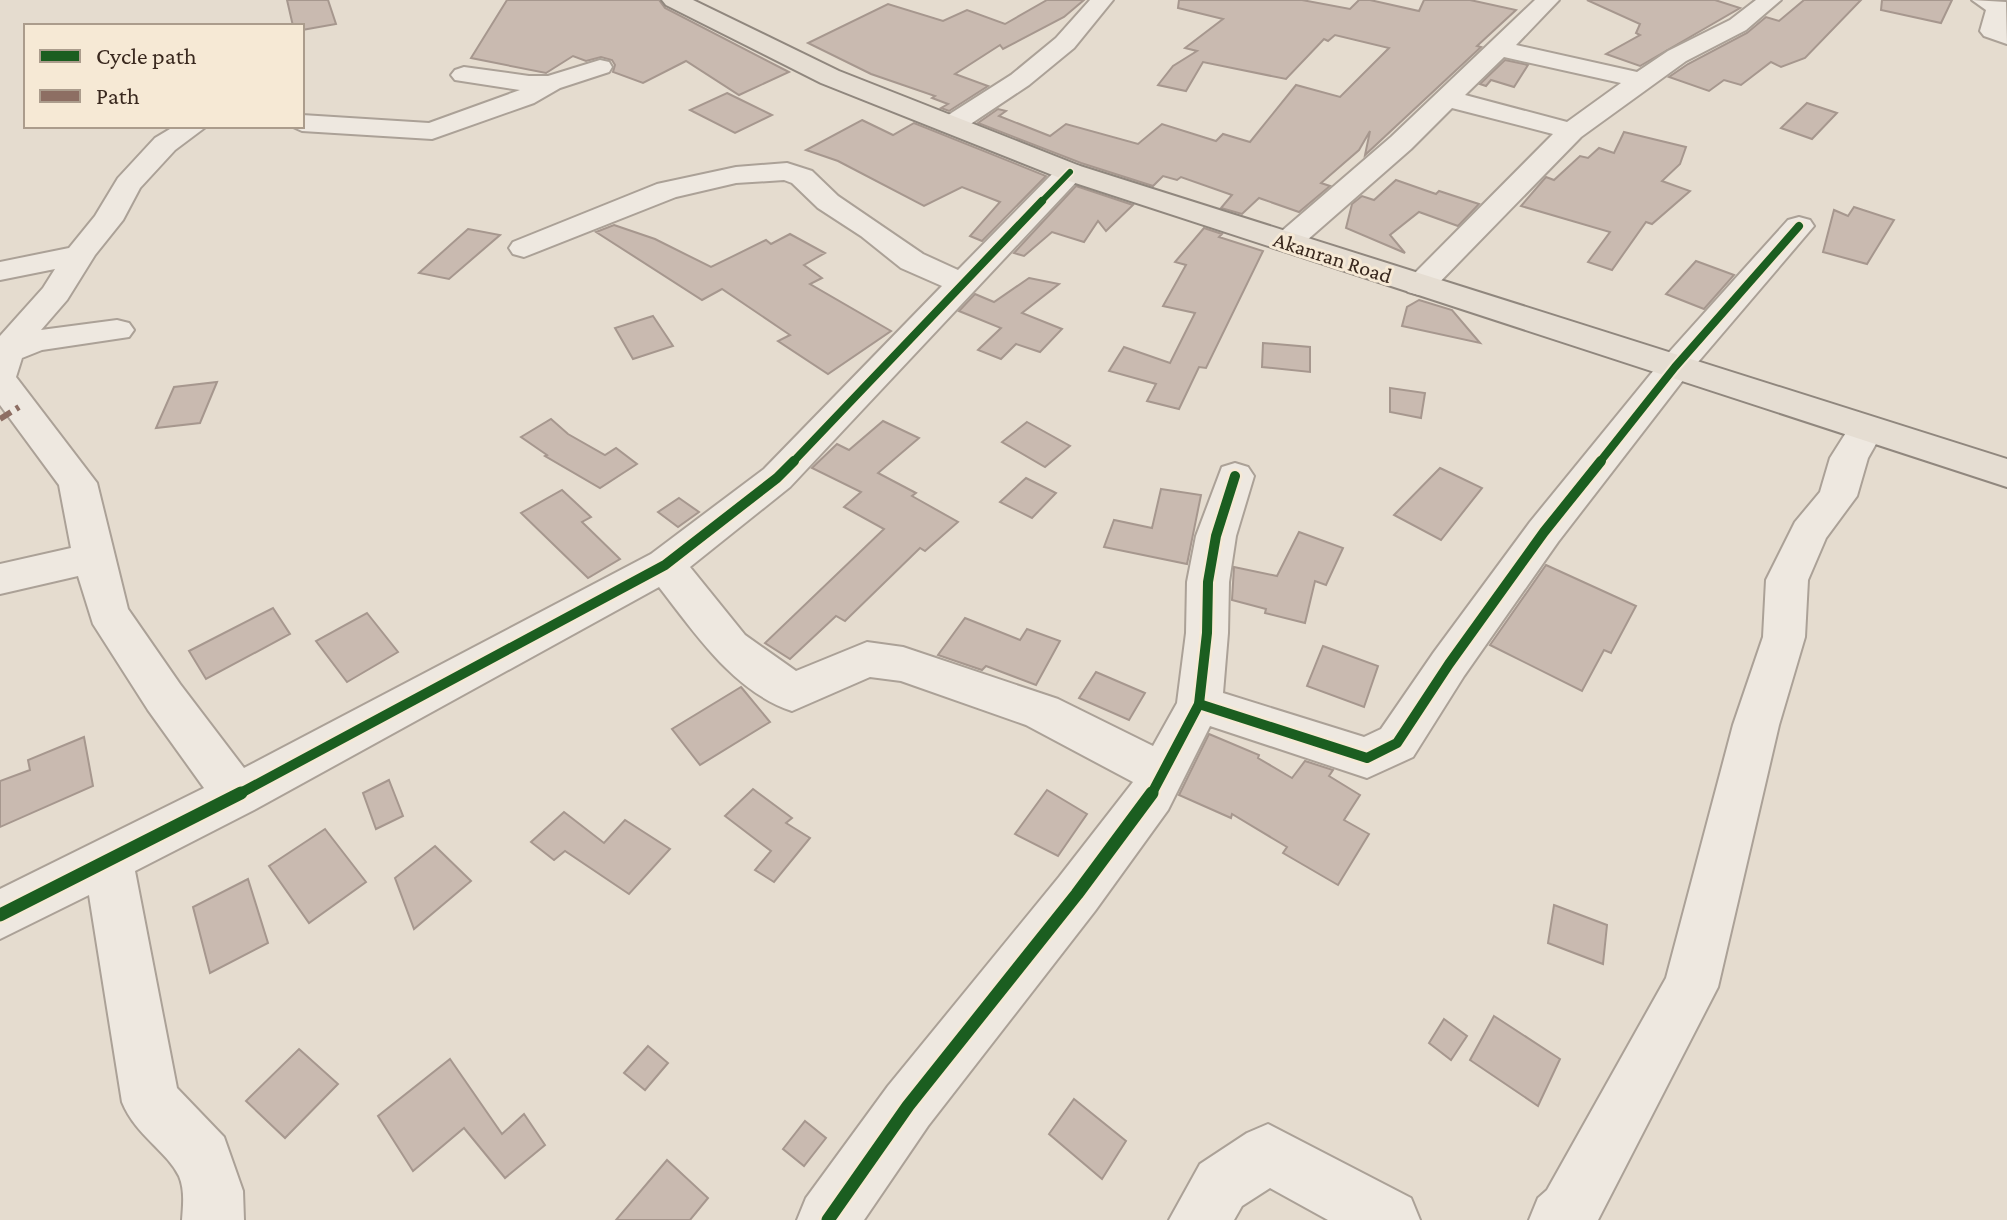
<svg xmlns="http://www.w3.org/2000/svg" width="2007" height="1220" font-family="'Crimson Pro',serif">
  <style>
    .building { fill: #c9bab0; stroke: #a6978e; stroke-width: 2 }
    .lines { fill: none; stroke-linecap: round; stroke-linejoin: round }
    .minor-casing { stroke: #aba197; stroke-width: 4 }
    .major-casing { stroke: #90877e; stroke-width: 4 }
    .minor { fill: #eee8e0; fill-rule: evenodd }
    .major { fill: #e5ddd2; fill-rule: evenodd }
    .quiet { stroke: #8d6e63; stroke-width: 6; stroke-dasharray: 13 6; stroke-linecap: butt }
    .cycleway-far3-casing { stroke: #f6e9d5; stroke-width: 9 }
    .cycleway-far2-casing { stroke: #f6e9d5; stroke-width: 12 }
    .cycleway-far1-casing { stroke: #f6e9d5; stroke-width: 15 }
    .cycleway-casing { stroke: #f6e9d5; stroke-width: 18 }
    .cycleway-far3 { stroke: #1b5e20; stroke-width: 6 }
    .cycleway-far2 { stroke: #1b5e20; stroke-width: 8 }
    .cycleway-far1 { stroke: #1b5e20; stroke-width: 10 }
    .cycleway { stroke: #1b5e20; stroke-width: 13 }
    .labels { text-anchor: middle; stroke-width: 6; stroke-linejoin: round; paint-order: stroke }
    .far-street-label { font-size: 22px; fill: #3a291f; stroke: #f6e9d5 }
  </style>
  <rect width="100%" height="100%" fill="#e5dccf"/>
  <!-- building -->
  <g class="building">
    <polygon points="287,0 328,0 336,24 302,30 302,26 293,26"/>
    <polygon points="507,0 659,0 665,8 789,72 739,95 686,61 643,83 613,72 615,65 612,60 601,57 586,61 573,56 546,73 471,58"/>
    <polygon points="1047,0 1084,0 1064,17 1003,49 1000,45 955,74 988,86 949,111 941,108 948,104 932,98 935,96 871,74 808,43 888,4 943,21 967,10 1005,24"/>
    <polygon points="1179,0 1302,0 1350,9 1359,0 1370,0 1419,11 1424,0 1470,0 1516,10 1477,46 1481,47 1365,155 1370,131 1359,150 1321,183 1330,186 1299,212 1259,198 1242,214 1221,208 1232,195 1181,177 1177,180 1163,176 1153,186 1081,163 978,123 998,109 1006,111 999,116 1050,136 1066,124 1138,144 1162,124 1216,141 1223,134 1250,142 1296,85 1340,97 1389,48 1335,35 1328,41 1324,39 1286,79 1203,62 1186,91 1158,85 1173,66 1197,51 1185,48 1223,19 1178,8"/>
    <polygon points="1587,0 1715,0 1740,8 1640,66 1606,54 1640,35 1636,33 1640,24"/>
    <polygon points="1804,0 1861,0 1805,58 1781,67 1771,62 1741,85 1724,80 1709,91 1669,77 1688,64 1747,33 1766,17 1779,21"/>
    <polygon points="1882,0 1952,0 1941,23 1881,10"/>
    <polygon points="1505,60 1528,65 1514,87 1491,80 1486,86 1480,84"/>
    <polygon points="727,93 772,115 735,133 690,110"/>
    <polygon points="1807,103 1837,113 1812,139 1781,128"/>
    <polygon points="862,120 893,135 914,123 1046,176 982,241 970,236 1000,202 962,187 924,206 838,161 806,150"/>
    <polygon points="1624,132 1686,147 1680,164 1662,181 1690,191 1652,224 1646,222 1612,270 1588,262 1610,232 1521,206 1546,177 1554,180 1580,156 1588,158 1599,148 1614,153"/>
    <polygon points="1396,180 1436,194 1439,191 1479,204 1458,226 1419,212 1390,235 1405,253 1346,228 1352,204 1362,196 1374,200"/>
    <polygon points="1076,186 1133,205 1106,231 1098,221 1084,242 1052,232 1024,256 1014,253"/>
    <polygon points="1854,207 1894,220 1867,264 1823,252 1834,210 1848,216"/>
    <polygon points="614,225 655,239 711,267 766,240 771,244 790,234 825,253 804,265 822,278 810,284 891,331 828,374 778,341 790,335 722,289 702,300 596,232"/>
    <polygon points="1204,228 1222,234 1219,237 1263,251 1206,368 1199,367 1179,409 1147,401 1156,384 1109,371 1124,347 1170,363 1195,313 1163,306 1186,265 1175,262"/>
    <polygon points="468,229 500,235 449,279 419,273"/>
    <polygon points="1696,261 1734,275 1704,309 1666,294"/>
    <polygon points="1029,278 1059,284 1022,313 1062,329 1040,352 1016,344 1001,359 978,350 1001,328 959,311 975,294 994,302"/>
    <polygon points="1419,300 1452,310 1480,343 1402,326 1407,307"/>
    <polygon points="653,316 673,346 633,359 615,328"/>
    <polygon points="1263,343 1310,347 1310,372 1262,367"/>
    <polygon points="217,382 200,423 156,428 174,387"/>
    <polygon points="1390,388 1425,393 1421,418 1390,412"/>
    <polygon points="551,419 568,434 605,455 616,448 637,464 600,488 545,456 547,455 521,437"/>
    <polygon points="883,421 919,438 878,473 916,493 912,496 958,522 925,551 920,548 845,621 836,616 790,659 765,643 884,529 844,507 861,492 812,468 837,444 849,450"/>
    <polygon points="1027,422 1070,446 1045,467 1002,442"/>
    <polygon points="1440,468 1482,488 1441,540 1394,515"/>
    <polygon points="1026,478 1056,493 1032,518 1000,502"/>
    <polygon points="1161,489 1201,495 1187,564 1104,547 1114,520 1152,528"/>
    <polygon points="562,490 591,517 582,522 620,559 588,578 521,513"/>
    <polygon points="679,498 699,512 678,527 658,512"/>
    <polygon points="1299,532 1343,548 1326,585 1315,581 1305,623 1265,613 1266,609 1232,600 1234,567 1277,576"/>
    <polygon points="1546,565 1636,606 1611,653 1604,650 1582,691 1490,645"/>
    <polygon points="273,608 290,634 206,679 189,651"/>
    <polygon points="367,613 398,652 347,682 316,641"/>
    <polygon points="965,618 1020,640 1027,629 1060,641 1036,685 986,666 982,670 938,655"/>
    <polygon points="1323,646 1378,666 1364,707 1307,686"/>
    <polygon points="1096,672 1145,693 1129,720 1079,698"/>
    <polygon points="741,687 770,722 700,765 672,729"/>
    <polygon points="1209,734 1259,755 1258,758 1292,778 1305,761 1333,770 1329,776 1360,795 1344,820 1369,834 1338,885 1283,853 1287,847 1232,814 1231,818 1179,795"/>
    <polygon points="84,737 93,786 0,827 0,781 30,770 28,760"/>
    <polygon points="389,780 403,816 376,829 363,793"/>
    <polygon points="753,789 792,818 786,823 810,838 774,882 755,870 771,851 725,816"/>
    <polygon points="1047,790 1087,814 1058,856 1015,834"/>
    <polygon points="564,812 604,843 625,820 670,849 629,894 565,851 554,860 531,842"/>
    <polygon points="325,829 366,882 309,923 269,866"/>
    <polygon points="435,846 471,881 414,929 395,878"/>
    <polygon points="248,879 268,943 210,973 193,907"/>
    <polygon points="1554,905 1607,925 1603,964 1548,943"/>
    <polygon points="1494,1016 1560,1059 1538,1106 1470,1060"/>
    <polygon points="1444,1019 1467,1036 1451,1060 1429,1043"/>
    <polygon points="648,1046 668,1063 645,1090 624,1073"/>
    <polygon points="299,1049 338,1084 285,1138 246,1101"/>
    <polygon points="450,1059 502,1134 524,1114 545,1145 505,1178 464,1128 413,1171 378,1116"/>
    <polygon points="1074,1099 1126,1141 1102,1179 1049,1134"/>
    <polygon points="805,1121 826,1138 804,1166 783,1149"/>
    <polygon points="667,1160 708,1198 690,1220 616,1220"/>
  </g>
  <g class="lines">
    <!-- minor casing -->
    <g class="minor-casing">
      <g id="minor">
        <polygon points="1090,0 1113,0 1074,48 1029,85 960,131 942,131 938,125 942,119 1011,75 1056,38"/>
        <path d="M1535,0H1559L1516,45L1637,72L1668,51L1730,20L1756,0H1781L1746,30L1686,61L1581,137L1430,292L1419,295L1408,292L1403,285L1553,134L1452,108L1411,149L1298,248L1287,251L1276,248L1272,242L1276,236L1391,137ZM1504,57L1621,83L1567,122L1465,95Z"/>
        <polygon points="1972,0 2006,2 2007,44 1984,36 1980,31 1986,10"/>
        <polygon points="600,60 609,62 612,67 609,72 560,88 534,103 432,139 302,131 291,126 302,126 302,115 429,123 520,90 455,80 451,75 455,70 464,67 529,76 548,76"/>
        <path d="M175,126H207L175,150L140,188L123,220L95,255L67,300L41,330L117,320L129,323L134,330L129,337L42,350L22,358L16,377L97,483L128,609L180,684L244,768L651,554L764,469L942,286L901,268L861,236L818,208L792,183L784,180L736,183L676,197L524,257L513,254L509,248L513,242L657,184L736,167L787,163L812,171L838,196L923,254L958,270L1060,166L1070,164L1080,166L1084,172L1080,178L790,487L690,567L745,635L796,671L867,642L903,647L1058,699L1153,746L1177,703L1186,633L1187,582L1196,536L1222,467L1235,463L1248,467L1254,476L1236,536L1229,582L1228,633L1223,693L1364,737L1381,729L1434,652L1530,522L1663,359L1788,220L1799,217L1810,220L1814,226L1687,375L1558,542L1464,676L1413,757L1367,778L1210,726L1168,810L1095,911L928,1126L864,1220H797L806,1198L888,1086L1059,877L1133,782L1026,725L901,681L870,677L792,711C734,692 695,633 659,587L254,810L135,871L177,1088L224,1137L243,1191L244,1220H182C183,1206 185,1190 179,1176C166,1150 136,1136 122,1102L89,895L0,939V889L204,788L148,710L93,624L78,576L0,594V564L71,548L59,485L0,405V336L43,288L55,269L0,280V262L69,248L95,216L118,178L155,138Z"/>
        <polygon points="1867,416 1880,420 1885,428 1868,458 1857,496 1826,538 1808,580 1805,637 1779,725 1718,987 1598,1220 1529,1220 1538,1198 1547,1190 1666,978 1733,725 1763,637 1766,580 1795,522 1820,492 1830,458 1854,420"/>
        <polygon points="1268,1124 1411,1198 1420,1220 1328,1220 1270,1188 1242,1206 1234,1220 1169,1220 1200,1164 1247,1133"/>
      </g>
    </g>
    <!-- major casing -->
    <g class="major-casing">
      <polygon id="major" points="662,0 693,0 839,71 1080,166 2007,459 2007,487 1060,178 821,83 666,5"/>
    </g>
    <!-- minor -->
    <use href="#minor" class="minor"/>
    <!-- major -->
    <use href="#major" class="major"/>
    <!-- quiet -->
    <polyline class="quiet" points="0,419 19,407"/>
    <!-- cycleway-far3 casing -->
    <g class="cycleway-far3-casing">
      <polyline id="cycleway-far3" points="1040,203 1070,172"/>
    </g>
    <!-- cycleway-far2 casing -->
    <g class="cycleway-far2-casing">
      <g id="cycleway-far2">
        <polyline points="792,463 1042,201"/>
        <polyline points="1599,463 1675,367 1799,226"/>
      </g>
    </g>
    <!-- cycleway-far1 casing -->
    <g class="cycleway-far1-casing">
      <g id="cycleway-far1">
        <polyline points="1199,704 1367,758 1397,743 1449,664 1544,532 1601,461"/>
        <polyline points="237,795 665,565 777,478 794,461"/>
        <polyline points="1151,795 1199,704 1207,633 1208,582 1216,536 1235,476"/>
      </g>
    </g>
    <!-- cycleway casing -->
    <g class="cycleway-casing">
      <g id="cycleway">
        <polyline points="0,915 241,793"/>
        <polyline points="828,1220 908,1106 1077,894 1152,793"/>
      </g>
    </g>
    <!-- cycleway-far3 -->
    <use href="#cycleway-far3" class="cycleway-far3"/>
    <!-- cycleway-far2 -->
    <use href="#cycleway-far2" class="cycleway-far2"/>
    <!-- cycleway-far1 -->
    <use href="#cycleway-far1" class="cycleway-far1"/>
    <!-- cycleway -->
    <use href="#cycleway" class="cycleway"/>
  </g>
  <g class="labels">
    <!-- far-street labels -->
    <g class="far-street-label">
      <text transform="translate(1333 257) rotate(18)" y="8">Akanran Road</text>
    </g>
  </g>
  <!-- legend -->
  <rect x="24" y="24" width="280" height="104" fill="#f6e9d5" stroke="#ab9c8c" stroke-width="2"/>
  <rect x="40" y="50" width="40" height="12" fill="#1b5e20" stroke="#ab9c8c" stroke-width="2"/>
  <text x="96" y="64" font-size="24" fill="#3a291f">Cycle path</text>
  <rect x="40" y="90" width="40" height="12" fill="#8d6e63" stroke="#ab9c8c" stroke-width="2"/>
  <text x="96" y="104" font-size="24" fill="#3a291f">Path</text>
</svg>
